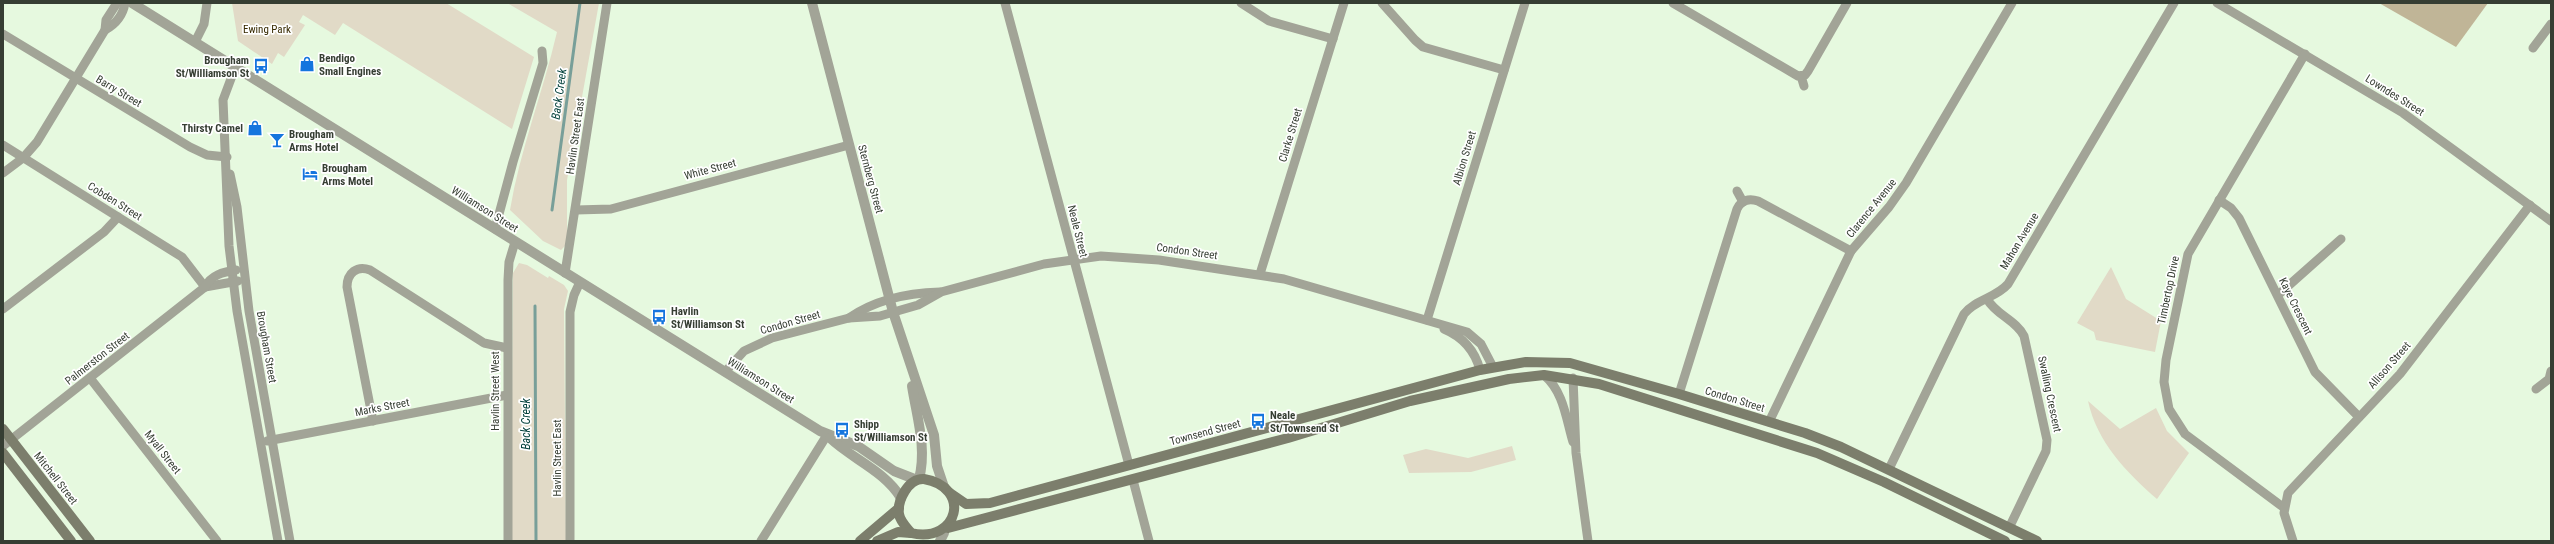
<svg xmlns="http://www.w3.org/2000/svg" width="2554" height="544" font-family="'Roboto Condensed',sans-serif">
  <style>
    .green { fill: #e1dac7 }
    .forest { fill: #c0b597 }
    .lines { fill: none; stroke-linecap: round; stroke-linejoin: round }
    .stream { stroke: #789f99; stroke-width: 3 }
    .minor { stroke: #a2a497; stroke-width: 9 }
    .tertiary { stroke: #a2a497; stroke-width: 10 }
    .secondary { stroke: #7c7e6c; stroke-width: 10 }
    .labels { text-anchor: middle; stroke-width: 3.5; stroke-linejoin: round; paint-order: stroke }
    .park-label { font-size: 11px; fill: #372a01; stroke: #fff }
    .poi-label { font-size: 11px; font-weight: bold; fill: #363e33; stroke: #fff; text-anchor: start }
    .street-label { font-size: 11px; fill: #363e33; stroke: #fff }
    .water-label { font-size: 12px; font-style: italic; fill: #06433d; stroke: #fff }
  </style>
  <rect width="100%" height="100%" fill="#e6f9df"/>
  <!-- green -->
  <g class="green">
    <polygon points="232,3 446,3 534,57 512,129 343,23 335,35 303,15 299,22 305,25 284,57 278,53 272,64 238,41"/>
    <path d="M507,3H599L567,180V238L565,246L561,250L543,241L510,210C520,150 543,92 557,32Z"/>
    <polygon points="519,263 527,265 548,278 549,276 564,285 568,291 564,309 566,541 511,541 513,273"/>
    <polygon points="2111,267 2126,299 2161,321 2155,352 2096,340 2094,332 2077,323"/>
    <path d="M2088,401L2120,429L2156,408L2167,431L2189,453L2157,499C2126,472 2097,442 2088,401Z"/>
    <polygon points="1512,446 1516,460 1471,472 1409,473 1403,455 1426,449 1468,458"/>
  </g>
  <!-- forest -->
  <polygon class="forest" points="2379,3 2488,3 2456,47"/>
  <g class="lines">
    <!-- stream -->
    <g class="stream">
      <polyline points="552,210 580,3"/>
      <polyline points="535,306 536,541"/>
    </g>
    <!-- minor -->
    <g class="minor">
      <polyline points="1005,3 1129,465"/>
      <polyline points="1241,3 1269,21 1333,39"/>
      <polyline points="1382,3 1415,40 1423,47 1504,70"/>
      <polyline points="1673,3 1798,76 1805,75 1808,71 1847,3"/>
      <polyline points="2217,3 2403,113 2551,221"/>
      <path d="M105,30C116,24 123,15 125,3"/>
      <polyline points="3,34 190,147 207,155 227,157"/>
      <polyline points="195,42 204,24 207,3"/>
      <polyline points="2533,48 2551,24"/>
      <polyline points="235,68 223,100 229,246 237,311 278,541"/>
      <polyline points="1801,76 1804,86"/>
      <polyline points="3,145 182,257 205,287"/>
      <polyline points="3,173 23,158 37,142 105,30 106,20 117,3"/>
      <polyline points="230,174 237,207 249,311 290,541"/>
      <polyline points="1737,191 1743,202"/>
      <polyline points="2219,200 2231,208 2239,218 2315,372 2359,417"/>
      <polyline points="576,210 611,209 849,145"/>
      <polyline points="495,229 513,162 543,63 542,51"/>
      <polyline points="565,273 607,3"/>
      <polyline points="1260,274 1344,3"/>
      <polyline points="205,287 238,281"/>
      <polyline points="2278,295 2341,239"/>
      <path d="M1987,299C1996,315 2016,320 2024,336L2047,440L2046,451L2009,528"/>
      <polyline points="3,309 104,232 118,217"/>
      <path d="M849,318C876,299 907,293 940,292"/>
      <polyline points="1427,320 1525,3"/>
      <path d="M1444,329C1463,337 1475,351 1480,370"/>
      <polyline points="725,372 744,351 772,338 849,318 880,316 918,305 941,292 1044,264 1101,256 1159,260 1284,279 1467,332 1481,344 1493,367"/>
      <path d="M1544,375C1564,392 1566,419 1573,442"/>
      <polyline points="90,378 217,541"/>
      <polyline points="1573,378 1576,453 1588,541"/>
      <polyline points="2536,389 2549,379 2551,371"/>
      <path d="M1679,394L1737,209C1741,200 1749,198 1758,201L1851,251"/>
      <path d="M373,421L347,287C347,273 357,265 370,270L484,343L507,348"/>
      <polyline points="1769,422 1851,251 1889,207 1906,183 2012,3"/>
      <polyline points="267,441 507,395"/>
      <path d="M3,446L205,287C211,275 223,272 236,270"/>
      <path d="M1889,469L1964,314C1976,299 1996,298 2008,284L2174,3"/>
      <polyline points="1133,480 1149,541"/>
      <polyline points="2283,507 2185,434 2169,409 2164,382 2166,360 2188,254 2305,54"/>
      <polyline points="508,541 508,280 509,262 515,242"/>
      <polyline points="570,541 570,312 574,295 580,282"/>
      <polyline points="761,541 827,435"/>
      <polyline points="2293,541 2284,513 2288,493 2400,374 2530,205"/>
    </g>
    <!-- tertiary -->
    <g class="tertiary">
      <polyline points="132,3 820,431 858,446 894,471 917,480"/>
      <polyline points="812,3 893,312 934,435 937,466 944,487"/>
      <path d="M912,386C917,418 927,448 919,479"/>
      <path d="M830,438C852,459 885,471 901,498"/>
      <polyline points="940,541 944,533"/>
    </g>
    <!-- secondary -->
    <g class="secondary">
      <polyline points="3,429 90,541"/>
      <polyline points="3,453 71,541"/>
      <path d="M924,479C972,487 959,544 911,533C906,527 900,521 899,514C897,501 908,478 924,479Z"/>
      <polyline points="950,493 966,504 990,503 1480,370 1526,362 1570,363 1679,394 1805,433 1841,447 2037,541"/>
      <polyline points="948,528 1288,438 1410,401 1509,379 1544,375 1599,384 1817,453 1884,482 2005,541"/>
      <polyline points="860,541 899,508"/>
      <polyline points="877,541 898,532 911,533"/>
    </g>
  </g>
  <!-- icons -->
  <defs>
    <g id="shop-bare" transform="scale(1.2)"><path d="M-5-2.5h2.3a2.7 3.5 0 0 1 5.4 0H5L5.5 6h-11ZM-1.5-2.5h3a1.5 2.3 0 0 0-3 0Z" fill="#1575de" stroke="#fff" stroke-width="2.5" paint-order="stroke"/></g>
    <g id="bus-bare" transform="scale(1.2)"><path d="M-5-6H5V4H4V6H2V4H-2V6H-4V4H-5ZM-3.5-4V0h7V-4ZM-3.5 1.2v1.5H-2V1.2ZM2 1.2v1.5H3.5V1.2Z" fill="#1575de" stroke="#fff" stroke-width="2.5" paint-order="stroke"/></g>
    <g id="bar-bare" transform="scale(1.2)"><path d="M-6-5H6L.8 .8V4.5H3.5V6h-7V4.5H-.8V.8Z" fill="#1575de" stroke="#fff" stroke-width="2.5" paint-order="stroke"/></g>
    <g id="hotel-bare" transform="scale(1.2)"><path d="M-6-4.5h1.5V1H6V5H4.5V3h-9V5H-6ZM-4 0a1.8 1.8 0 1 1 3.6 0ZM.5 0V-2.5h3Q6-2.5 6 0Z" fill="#1575de" stroke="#fff" stroke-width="2.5" paint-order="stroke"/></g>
  </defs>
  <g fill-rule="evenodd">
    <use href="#shop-bare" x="307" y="64"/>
    <use href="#bus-bare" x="261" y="66"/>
    <use href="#shop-bare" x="255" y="128"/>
    <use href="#bar-bare" x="277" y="140"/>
    <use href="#hotel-bare" x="310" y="174"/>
    <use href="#bus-bare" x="659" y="317"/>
    <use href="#bus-bare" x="1258" y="421"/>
    <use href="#bus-bare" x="842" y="430"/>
  </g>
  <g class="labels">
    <!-- park labels -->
    <g class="park-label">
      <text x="267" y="33">Ewing Park</text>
    </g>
    <!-- poi labels -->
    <g class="poi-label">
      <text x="319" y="62">Bendigo<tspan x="319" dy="13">Small Engines</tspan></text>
      <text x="249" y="64" text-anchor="end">Brougham<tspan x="249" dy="13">St/Williamson St</tspan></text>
      <text x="243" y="132" text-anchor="end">Thirsty Camel</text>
      <text x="289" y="138">Brougham<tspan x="289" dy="13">Arms Hotel</tspan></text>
      <text x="322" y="172">Brougham<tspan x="322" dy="13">Arms Motel</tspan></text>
      <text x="671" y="315">Havlin<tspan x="671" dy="13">St/Williamson St</tspan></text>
      <text x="1270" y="419">Neale<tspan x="1270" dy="13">St/Townsend St</tspan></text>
      <text x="854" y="428">Shipp<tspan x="854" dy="13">St/Williamson St</tspan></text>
    </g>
    <!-- street labels -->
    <g class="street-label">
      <text transform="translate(119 91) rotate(31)" y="4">Barry Street</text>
      <text transform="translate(2395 95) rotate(32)" y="4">Lowndes Street</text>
      <text transform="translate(1290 135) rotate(-73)" y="4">Clarke Street</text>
      <text transform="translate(575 136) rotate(-82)" y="4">Havlin Street East</text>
      <text transform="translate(1464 158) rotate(-73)" y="4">Albion Street</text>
      <text transform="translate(710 169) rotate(-15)" y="4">White Street</text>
      <text transform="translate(871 179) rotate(75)" y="4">Sternberg Street</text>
      <text transform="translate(115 201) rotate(32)" y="4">Cobden Street</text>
      <text transform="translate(1871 208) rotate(-51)" y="4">Clarence Avenue</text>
      <text transform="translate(485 209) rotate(32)" y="4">Williamson Street</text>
      <text transform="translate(1078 231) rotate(76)" y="4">Neale Street</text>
      <text transform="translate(2019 241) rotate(-59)" y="4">Mahon Avenue</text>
      <text transform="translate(1187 251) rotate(8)" y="4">Condon Street</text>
      <text transform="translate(2168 290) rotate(-78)" y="4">Timbertop Drive</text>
      <text transform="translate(2296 306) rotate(64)" y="4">Kaye Crescent</text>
      <text transform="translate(790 322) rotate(-16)" y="4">Condon Street</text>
      <text transform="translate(267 347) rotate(80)" y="4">Brougham Street</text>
      <text transform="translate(97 358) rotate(-38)" y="4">Palmerston Street</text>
      <text transform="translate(2389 365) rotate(-49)" y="4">Allison Street</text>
      <text transform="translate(761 380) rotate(32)" y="4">Williamson Street</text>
      <text transform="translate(495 391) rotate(-90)" y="4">Havlin Street West</text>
      <text transform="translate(2050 394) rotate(78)" y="4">Swalling Crescent</text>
      <text transform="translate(1735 399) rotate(17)" y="4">Condon Street</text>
      <text transform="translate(382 407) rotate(-11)" y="4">Marks Street</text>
      <text transform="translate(1205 432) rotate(-15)" y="4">Townsend Street</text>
      <text transform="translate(163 452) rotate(52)" y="4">Myall Street</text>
      <text transform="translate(557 458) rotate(-90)" y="4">Havlin Street East</text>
      <text transform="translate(56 478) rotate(52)" y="4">Mitchell Street</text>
    </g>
    <!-- water labels -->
    <g class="water-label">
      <text transform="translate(559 94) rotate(-82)" y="4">Back Creek</text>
      <text transform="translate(526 424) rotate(-90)" y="4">Back Creek</text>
    </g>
  </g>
  <!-- border -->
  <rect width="2554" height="544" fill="none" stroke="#363e33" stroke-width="8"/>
</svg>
